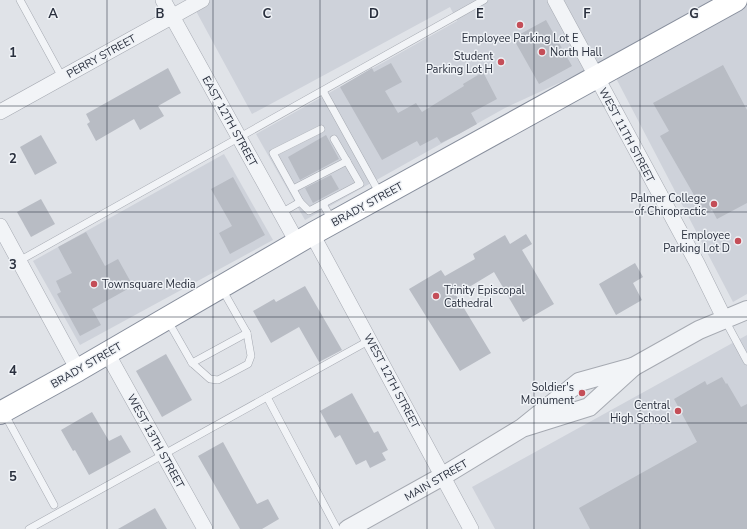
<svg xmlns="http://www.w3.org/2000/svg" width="747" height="529" font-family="'Nunito Sans',sans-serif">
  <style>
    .built { fill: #ced2da }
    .building { fill: #b8bcc4 }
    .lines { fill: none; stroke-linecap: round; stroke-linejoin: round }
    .service-casing { stroke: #a6aab2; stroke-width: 8 }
    .minor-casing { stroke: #a6aab2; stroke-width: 16 }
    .tertiary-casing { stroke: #a6aab2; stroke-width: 20 }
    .trunk-casing { stroke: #888f9d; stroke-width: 24 }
    .service { stroke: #f2f4f7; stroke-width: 7 }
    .minor { stroke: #f2f4f7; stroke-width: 15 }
    .tertiary { stroke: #f2f4f7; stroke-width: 18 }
    .trunk { stroke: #fff; stroke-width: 22 }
    .grid { fill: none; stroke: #2a303e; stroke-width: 1; stroke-opacity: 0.55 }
    .poi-dot { fill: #c44e58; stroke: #eff2f6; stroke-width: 1.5 }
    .labels { text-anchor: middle; stroke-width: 3; stroke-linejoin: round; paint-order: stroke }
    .poi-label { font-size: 11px; fill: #2a303e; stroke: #eff2f6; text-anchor: end }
    .street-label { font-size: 11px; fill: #2a303e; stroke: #eff2f6 }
    .grid-label { font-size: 13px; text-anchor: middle; font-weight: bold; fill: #2a303e; stroke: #eff2f6; stroke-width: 3; stroke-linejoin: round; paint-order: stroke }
  </style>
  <rect width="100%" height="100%" fill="#e0e3e8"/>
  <!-- built -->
  <g class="built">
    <polygon points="190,0 747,0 747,294 733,302 607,61 505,108 305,220 256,134 457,21 450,7 252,114"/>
    <polygon points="224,154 273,240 80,345 33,261"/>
    <polygon points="747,335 747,529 495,529 472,487"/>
  </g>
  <!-- building -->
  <g class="building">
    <polygon points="546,20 572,66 539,84 513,38"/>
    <polygon points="391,63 402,82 385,91 398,113 416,103 422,112 464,86 463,84 483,72 497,99 471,113 477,124 459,134 441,143 437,137 420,146 417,141 382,160 340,87 372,68 374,72"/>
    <polygon points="723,65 747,110 747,203 717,219 712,210 705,214 660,136 669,131 653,103"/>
    <polygon points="168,68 181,93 158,106 164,116 140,130 134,119 96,141 87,124 90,122 86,114"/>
    <polygon points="41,135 57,163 35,175 20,147"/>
    <polygon points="326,135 339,159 300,180 288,157"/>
    <polygon points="331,175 339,189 313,203 305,188"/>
    <polygon points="233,177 265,235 230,254 219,233 232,226 211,189"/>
    <polygon points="41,199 55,224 31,237 17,212"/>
    <polygon points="86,232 105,266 118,259 133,286 92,309 101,325 80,336 57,294 61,292 56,281 72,273 58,247"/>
    <polygon points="526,234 532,244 522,250 554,304 523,322 494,272 456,295 491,353 460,371 409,289 441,270 445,276 475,259 473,254 505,235 510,244"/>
    <polygon points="635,263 643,277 633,283 642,300 616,315 599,284"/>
    <polygon points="305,286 342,350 319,362 299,327 271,343 253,311 274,299 276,302"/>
    <polygon points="166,354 192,400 162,417 136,371"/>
    <polygon points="722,377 726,384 727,383 741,407 747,404 747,529 590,529 579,508 697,442 674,399 705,381 707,385"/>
    <polygon points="352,393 374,433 378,431 388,450 382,453 386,460 370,468 366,460 356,465 340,435 335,438 320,411"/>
    <polygon points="92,412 109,441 121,435 131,452 89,475 75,450 73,451 61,430"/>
    <polygon points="223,442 257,504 268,499 279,519 262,529 240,529 198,456"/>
    <polygon points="155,508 167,529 118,529"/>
  </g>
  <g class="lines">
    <!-- service casing -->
    <g class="service-casing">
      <g id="service">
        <polyline points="20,0 62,77"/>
        <polyline points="323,91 380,194"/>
        <polyline points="293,189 347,161"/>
        <polyline points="300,202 273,153 321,129"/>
        <polyline points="323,204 332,220"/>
        <polyline points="281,213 300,202 309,211 360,184 334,139"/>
        <polyline points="19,261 484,0"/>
        <polyline points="725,320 747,361"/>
        <polyline points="168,321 192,363 247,333 222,289"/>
        <polyline points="192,363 210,379 218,380 248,364 251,356 247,333"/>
        <polyline points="267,397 337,529"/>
        <polyline points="4,413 54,505"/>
        <polyline points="29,529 370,340"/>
      </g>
    </g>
    <!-- minor casing -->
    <g class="minor-casing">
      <g id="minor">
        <polyline points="163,0 297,242"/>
        <polyline points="555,0 697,263 725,320"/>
        <polyline points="0,112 202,0"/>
        <polyline points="0,226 78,370"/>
        <polyline points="312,234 471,529"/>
        <polyline points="107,353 205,529"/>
      </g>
    </g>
    <!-- tertiary casing -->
    <g class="tertiary-casing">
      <g id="tertiary">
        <polyline points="633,367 699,330 747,310"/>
        <polyline points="348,529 443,476 522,428 579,382 633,367 589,407 522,428"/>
      </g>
    </g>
    <!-- trunk casing -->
    <g class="trunk-casing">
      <polyline id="trunk" points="0,413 78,370 312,234 736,0"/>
    </g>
    <!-- service -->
    <use href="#service" class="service"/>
    <!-- minor -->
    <use href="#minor" class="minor"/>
    <!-- tertiary -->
    <use href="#tertiary" class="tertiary"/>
    <!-- trunk -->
    <use href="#trunk" class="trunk"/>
  </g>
  <!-- grid -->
  <path class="grid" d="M107,0V529M213,0V529M320,0V529M427,0V529M534,0V529M640,0V529M0,106H747M0,212H747M0,317H747M0,423H747"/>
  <!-- markers -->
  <g class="poi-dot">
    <circle cx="520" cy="25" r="4"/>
    <circle cx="542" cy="52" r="4"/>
    <circle cx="501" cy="62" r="4"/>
    <circle cx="714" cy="204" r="4"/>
    <circle cx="738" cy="241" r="4"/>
    <circle cx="94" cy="284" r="4"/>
    <circle cx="436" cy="296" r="4"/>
    <circle cx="582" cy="393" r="4"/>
    <circle cx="678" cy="411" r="4"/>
  </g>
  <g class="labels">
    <!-- poi labels -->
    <g class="poi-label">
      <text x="520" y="42" text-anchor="middle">Employee Parking Lot E</text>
      <text x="550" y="56" text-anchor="start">North Hall</text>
      <text x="493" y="60">Student<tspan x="493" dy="13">Parking Lot H</tspan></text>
      <text x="706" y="202">Palmer College<tspan x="706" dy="13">of Chiropractic</tspan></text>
      <text x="730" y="239">Employee<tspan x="730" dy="13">Parking Lot D</tspan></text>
      <text x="102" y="288" text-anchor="start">Townsquare Media</text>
      <text x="444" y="294" text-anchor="start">Trinity Episcopal<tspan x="444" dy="13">Cathedral</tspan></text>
      <text x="574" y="391">Soldier's<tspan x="574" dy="13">Monument</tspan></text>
      <text x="670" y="409">Central<tspan x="670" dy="13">High School</tspan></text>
    </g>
    <!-- street labels -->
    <g class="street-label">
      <text transform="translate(101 56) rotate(-29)" y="4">PERRY STREET</text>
      <text transform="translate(230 121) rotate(61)" y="4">EAST 12TH STREET</text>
      <text transform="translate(627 135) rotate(62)" y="4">WEST 11TH STREET</text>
      <text transform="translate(367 204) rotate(-29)" y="4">BRADY STREET</text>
      <text transform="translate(86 365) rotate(-30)" y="4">BRADY STREET</text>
      <text transform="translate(392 381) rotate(62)" y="4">WEST 12TH STREET</text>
      <text transform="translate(156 441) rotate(61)" y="4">WEST 13TH STREET</text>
      <text transform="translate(436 480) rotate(-30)" y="4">MAIN STREET</text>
    </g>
  </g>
  <g class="grid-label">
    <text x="53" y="18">A</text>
    <text x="160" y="18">B</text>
    <text x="267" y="18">C</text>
    <text x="374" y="18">D</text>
    <text x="480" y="18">E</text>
    <text x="587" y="18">F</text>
    <text x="694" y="18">G</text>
    <text x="13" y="57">1</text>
    <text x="13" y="163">2</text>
    <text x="13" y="269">3</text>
    <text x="13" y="375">4</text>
    <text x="13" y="481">5</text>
  </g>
</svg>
